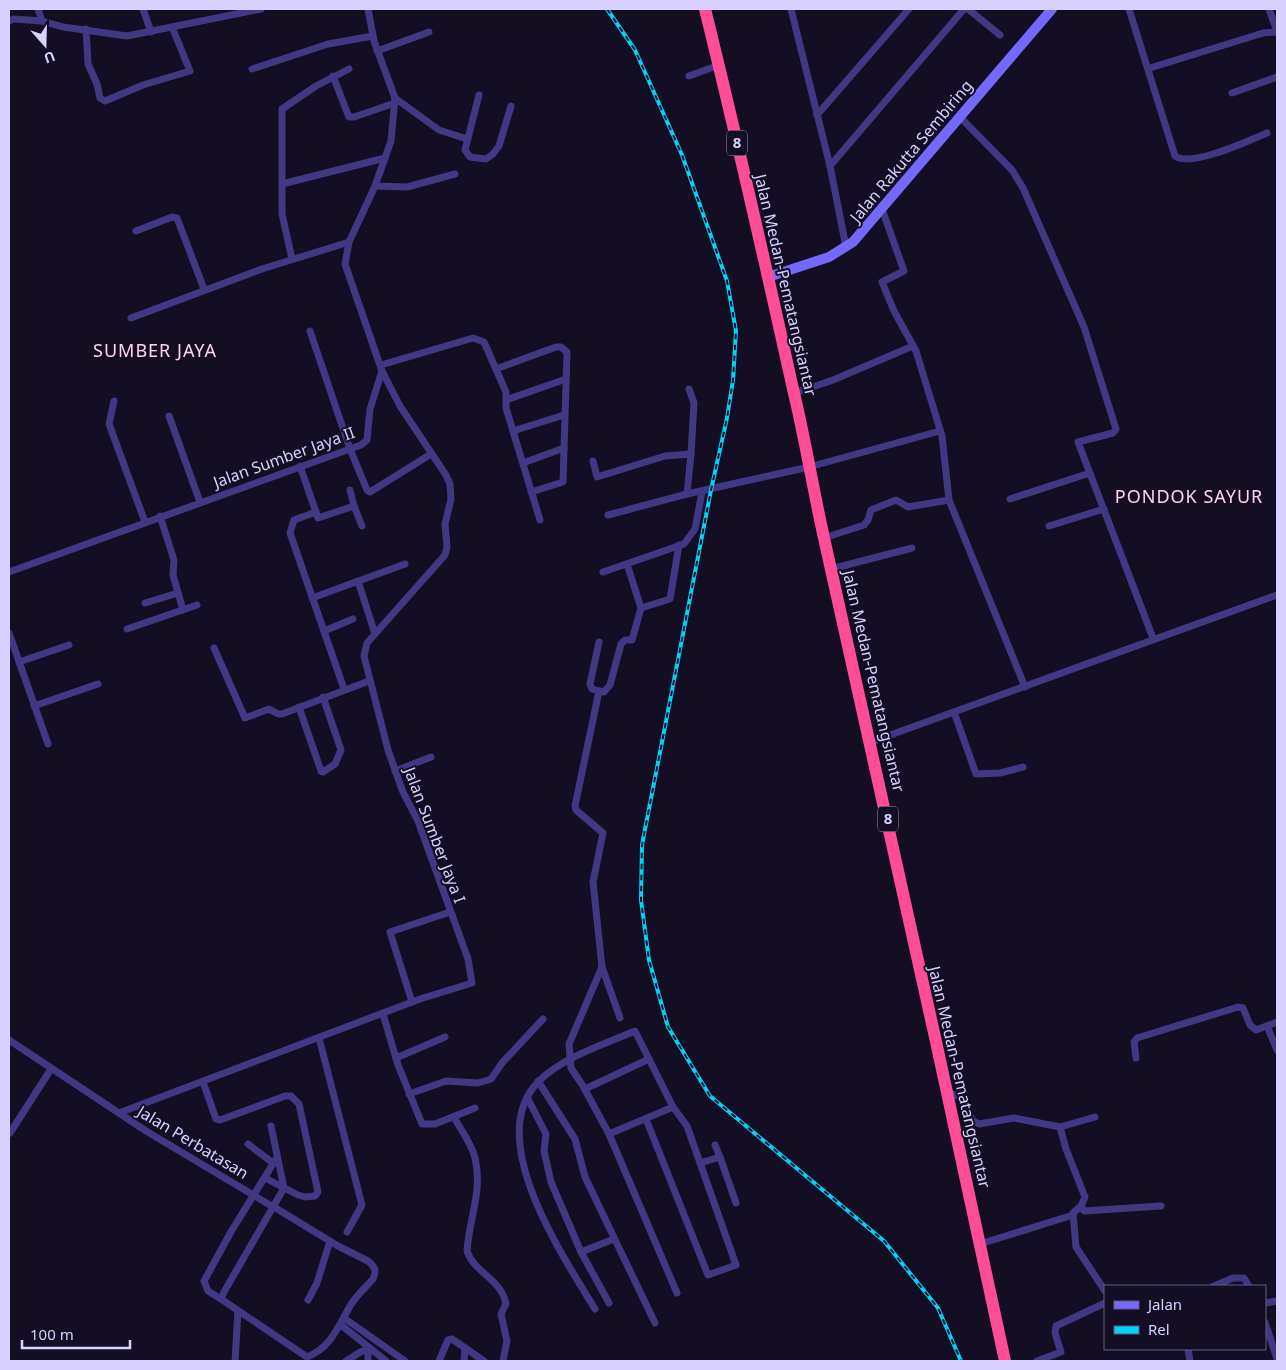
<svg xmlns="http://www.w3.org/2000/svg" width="1286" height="1370" font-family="'Noto Sans',sans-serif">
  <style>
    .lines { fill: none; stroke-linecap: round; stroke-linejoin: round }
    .street { stroke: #403883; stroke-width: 7 }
    .secondary { stroke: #7468ff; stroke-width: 10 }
    .highway { stroke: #ff4c97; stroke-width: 12 }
    .rail-casing { stroke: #00d4fc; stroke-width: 4 }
    .rail { stroke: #130e24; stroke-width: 2; stroke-dasharray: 5.5; stroke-linecap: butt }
    .labels { text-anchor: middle; stroke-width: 4; stroke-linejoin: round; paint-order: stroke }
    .shield { fill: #130e24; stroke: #9e96bd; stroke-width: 1 }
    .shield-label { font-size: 15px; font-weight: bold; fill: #d9d1ff }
    .street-label { font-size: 16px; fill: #d9d1ff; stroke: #130e24 }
    .neighbourhood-label { font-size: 18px; letter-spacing: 1px; fill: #ffd3ec; stroke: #130e24 }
  </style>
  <rect width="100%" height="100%" fill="#130e24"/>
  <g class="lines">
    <!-- street -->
    <g class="street">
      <polyline points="38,9 42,21"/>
      <polyline points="143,9 151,32"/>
      <polyline points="791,9 830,166 846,247"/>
      <polyline points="968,9 1000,35"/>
      <path d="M1129,9L1175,156C1191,168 1250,140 1267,133"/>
      <polyline points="1269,9 1277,31"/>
      <polyline points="9,21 14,19 42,21 63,27 127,36 261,9"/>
      <polyline points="86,29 88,64 97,84 100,98 105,101 143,85 190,71 172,27"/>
      <polyline points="377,51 429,32"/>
      <polyline points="1150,68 1263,33 1277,32"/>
      <polyline points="252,69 328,44 373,36"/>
      <polyline points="333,76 349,117 354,117 395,103"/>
      <polyline points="689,76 719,65"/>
      <polyline points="1232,93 1277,77"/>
      <polyline points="479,95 465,150 470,157 486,159 493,154 499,146 511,106"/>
      <polyline points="395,98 439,130 467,139"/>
      <polyline points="817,115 909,9"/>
      <polyline points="960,117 1012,170 1023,188 1084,327 1116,429 1113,433 1078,442 1153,638"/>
      <polyline points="830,166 964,9"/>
      <polyline points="282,184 385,158"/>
      <polyline points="375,186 407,187 455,174"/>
      <polyline points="882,209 904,271 882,282 894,311 916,351 942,436 949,500 1025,687"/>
      <polyline points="136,231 172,217 177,218 204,289"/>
      <polyline points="292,259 282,214 282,109 316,86 349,69"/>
      <polyline points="131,318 262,269 349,242"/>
      <polyline points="310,331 350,449 367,490 370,492 431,454"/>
      <polyline points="381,365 473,338 484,342 506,392 506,408 540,520"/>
      <polyline points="496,369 556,347 561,347 567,352 563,482 531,492"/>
      <polyline points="689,389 694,403 691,454"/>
      <polyline points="795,393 833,380 913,346"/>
      <polyline points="506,400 566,379"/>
      <polyline points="114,401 109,424 145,522"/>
      <polyline points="169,416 200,502"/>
      <polyline points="513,431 564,415"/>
      <polyline points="593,461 597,477 665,456 691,454 687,494"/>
      <polyline points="523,463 564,448"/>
      <polyline points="300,466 318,518 354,506 350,490"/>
      <polyline points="1010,499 1090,473"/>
      <polyline points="354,506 362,526"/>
      <polyline points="316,512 294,520 290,533 344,689"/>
      <polyline points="608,515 687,494 809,467 940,431"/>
      <polyline points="160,516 174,560 173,575 183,610"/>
      <polyline points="1049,526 1104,509"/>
      <polyline points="824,538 864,525 868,520 871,510 896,500 908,507 949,500"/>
      <polyline points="627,564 641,608 670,599 679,545"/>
      <polyline points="831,569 912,548"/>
      <polyline points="9,572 361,445 367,440 370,409 382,371 345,264 349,242 375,186 391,141 395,98 374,41 368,9"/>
      <polyline points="603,572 684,544 695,529 702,492"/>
      <polyline points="358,581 375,634"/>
      <polyline points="312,598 405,564"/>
      <polyline points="145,603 178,593"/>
      <polyline points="641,608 632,640 625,640 621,644 610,685 604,692 599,691 575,806 576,810 603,833 593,882 602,967 569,1044 571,1068 585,1089 649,1059"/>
      <polyline points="127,629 197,605"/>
      <polyline points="324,631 353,619"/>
      <polyline points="9,633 48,744"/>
      <polyline points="214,648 245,718 269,709 278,714 282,714 369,681"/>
      <polyline points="19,662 69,645"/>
      <polyline points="599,691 592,689 590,684 599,642"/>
      <polyline points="34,706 98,684"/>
      <polyline points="299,707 321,771 323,772 335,764 341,750 323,697"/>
      <polyline points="954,712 976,774 1000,773 1023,767"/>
      <polyline points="871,742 1277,595"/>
      <polyline points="395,771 431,757"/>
      <polyline points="602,967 620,1018"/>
      <polyline points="412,1002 390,932 450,912"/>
      <polyline points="383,1014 398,1065 422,1124 435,1124 475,1108"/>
      <polyline points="1267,1026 1277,1050"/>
      <polyline points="319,1038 362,1205 347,1232"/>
      <path d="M9,1040L146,1131L270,1205L274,1207L338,1246L368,1261C375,1267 377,1270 373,1279C366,1287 358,1294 352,1303C339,1323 333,1347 307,1357L221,1299L224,1292L284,1188L271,1126"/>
      <polyline points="396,1058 445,1037"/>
      <polyline points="1136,1058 1134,1042 1137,1038 1238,1007 1243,1008 1250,1025 1256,1030 1277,1022"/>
      <polyline points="538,1081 575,1139 585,1177 655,1323"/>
      <polyline points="203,1082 216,1119 220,1120 285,1096 291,1096 299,1104 318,1192 315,1196 305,1197 298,1195 265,1178"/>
      <polyline points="584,1088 609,1134 677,1293"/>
      <polyline points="948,1092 962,1098 972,1120 979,1124 1014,1118 1060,1127 1066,1149 1085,1197 1081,1206 1084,1211 1161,1206"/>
      <polyline points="409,1094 446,1081 478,1083 491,1079 502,1063 543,1019"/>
      <polyline points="527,1097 546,1134 544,1151 551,1182 581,1252 609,1303"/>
      <polyline points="119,1113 420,999 472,983 468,959 418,821 403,792 388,750 364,656 367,643 375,634 445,555 447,547 445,524 451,499 450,484 446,475 400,406 382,371"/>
      <path d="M454,1117C460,1129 472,1144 475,1158C483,1191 469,1219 467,1251C474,1273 501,1278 506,1304L501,1314L507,1341L503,1361"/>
      <polyline points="1060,1127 1095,1117"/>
      <polyline points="10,1133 51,1069"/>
      <polyline points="609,1134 673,1107"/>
      <polyline points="248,1144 273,1163"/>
      <polyline points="715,1145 720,1157"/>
      <polyline points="700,1163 720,1157 736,1203"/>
      <polyline points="1081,1206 1073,1213 1076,1247 1105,1291"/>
      <polyline points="980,1244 1073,1215"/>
      <polyline points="581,1252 614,1239"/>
      <polyline points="1214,1286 1233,1278 1244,1278 1249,1286"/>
      <polyline points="221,1299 208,1291 204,1281 232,1230 276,1159"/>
      <polyline points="308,1300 317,1283 330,1241"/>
      <polyline points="1265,1303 1277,1301"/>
      <path d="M595,1309C563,1256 483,1139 538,1082C561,1058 605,1044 635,1031L673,1107L687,1126L736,1265L708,1275L646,1119"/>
      <polyline points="344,1318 405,1361"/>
      <polyline points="1265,1322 1277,1359"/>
      <polyline points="341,1325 386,1361"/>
      <polyline points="368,1347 368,1361"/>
      <polyline points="1188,1349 1190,1361"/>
      <polyline points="235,1361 238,1311"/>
      <polyline points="346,1361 362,1351 368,1351"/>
      <polyline points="439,1361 448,1340 452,1339 484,1361"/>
      <polyline points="464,1361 465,1348"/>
      <polyline points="1037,1361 1061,1352 1055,1333 1056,1326 1105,1303"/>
    </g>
    <!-- secondary -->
    <polyline class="secondary" points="768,277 829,257 853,242 1052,9"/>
    <!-- highway -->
    <path class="highway" d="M705,9C736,135 765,262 793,389C805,438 813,489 824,538C885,813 947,1086 1005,1361"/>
    <!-- rail casing -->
    <g class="rail-casing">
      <polyline id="rail" points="607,9 635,50 682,155 727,281 736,331 733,380 727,418 711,490 642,845 641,900 649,960 668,1027 710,1096 884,1241 938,1308 961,1361"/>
    </g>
    <!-- rail -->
    <use href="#rail" class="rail"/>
  </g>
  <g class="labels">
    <!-- shield labels -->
    <g class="shield">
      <rect x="727" y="130.5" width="20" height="25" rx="4"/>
      <rect x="878" y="806.5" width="20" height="25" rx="4"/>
    </g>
    <g class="shield-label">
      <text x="737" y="148">8</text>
      <text x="888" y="824">8</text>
    </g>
    <!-- street labels -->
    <g class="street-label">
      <text transform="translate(911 151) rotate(-50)" y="6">Jalan Rakutta Sembiring</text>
      <text transform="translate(786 285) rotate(77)" y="6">Jalan Medan-Pematangsiantar</text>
      <text transform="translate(284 457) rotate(-20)" y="6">Jalan Sumber Jaya II</text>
      <text transform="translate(874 681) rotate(77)" y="6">Jalan Medan-Pematangsiantar</text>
      <text transform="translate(435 835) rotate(69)" y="6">Jalan Sumber Jaya I</text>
      <text transform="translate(960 1077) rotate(77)" y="6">Jalan Medan-Pematangsiantar</text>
      <text transform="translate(193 1142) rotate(31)" y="6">Jalan Perbatasan</text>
    </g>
    <!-- neighbourhood labels -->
    <g class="neighbourhood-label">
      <text x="155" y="357">SUMBER JAYA</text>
      <text x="1189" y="503">PONDOK SAYUR</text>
    </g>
  </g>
  <!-- border -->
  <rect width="1286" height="1370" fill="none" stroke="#d9d1ff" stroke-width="20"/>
  <!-- legend -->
  <rect x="1104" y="1285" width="162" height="65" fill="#130e24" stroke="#625c7c"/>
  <rect x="1114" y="1301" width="25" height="8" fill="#7468ff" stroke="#625c7c"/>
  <text x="1148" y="1310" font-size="15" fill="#d9d1ff">Jalan</text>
  <rect x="1114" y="1326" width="25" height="8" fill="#00d4fc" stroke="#625c7c"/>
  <text x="1148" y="1335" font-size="15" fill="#d9d1ff">Rel</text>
  <!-- north arrow -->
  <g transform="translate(45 45) rotate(160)" stroke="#130e24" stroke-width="4" paint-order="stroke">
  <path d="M0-4L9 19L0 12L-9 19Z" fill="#d9d1ff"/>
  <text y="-8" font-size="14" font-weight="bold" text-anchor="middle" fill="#d9d1ff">U</text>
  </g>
  <!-- scale -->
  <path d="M22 1340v8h108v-8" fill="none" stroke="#d9d1ff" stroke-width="2.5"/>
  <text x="30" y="1340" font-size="15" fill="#d9d1ff" stroke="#130e24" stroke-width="4" paint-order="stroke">100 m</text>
</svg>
